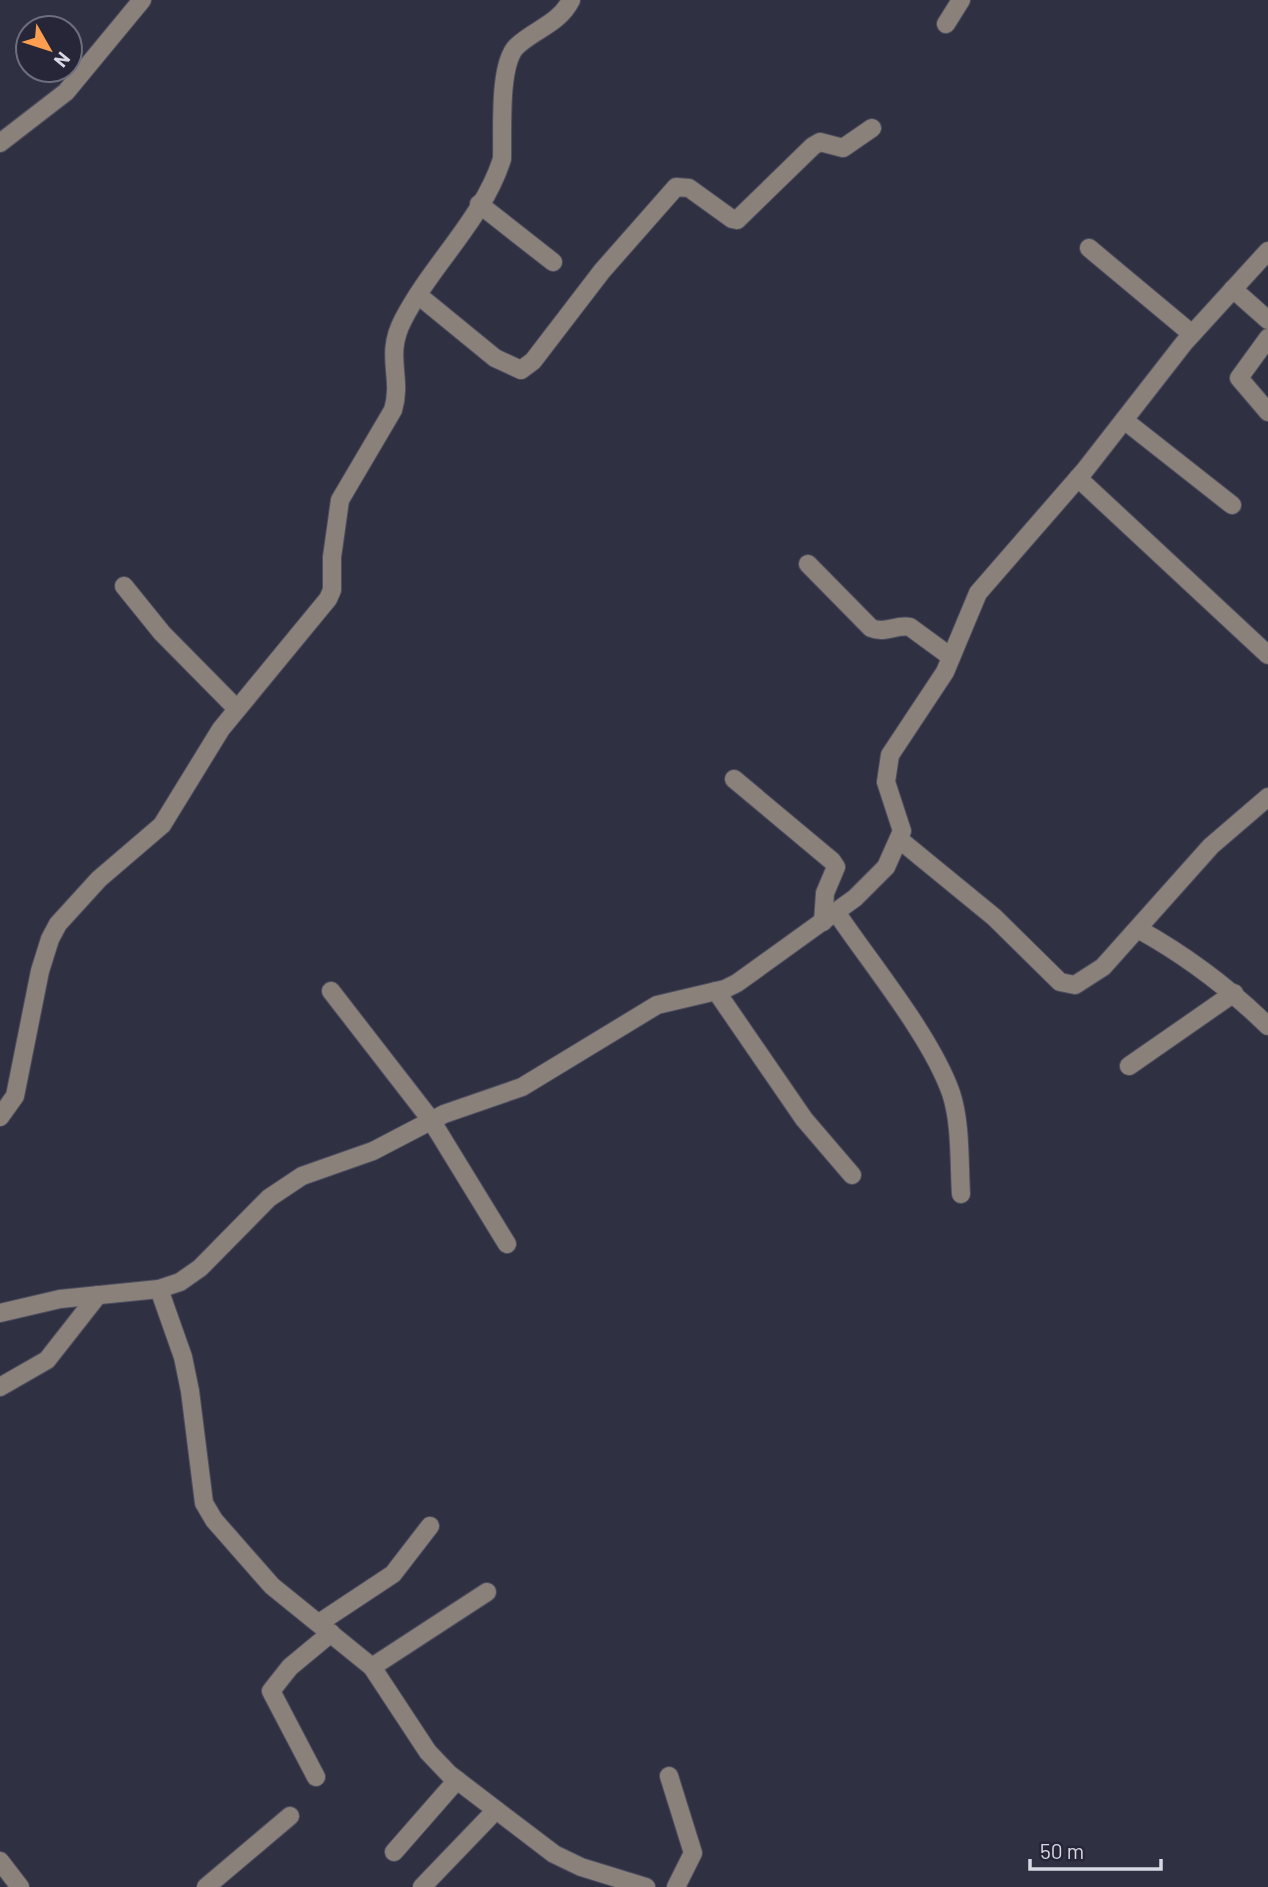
<svg xmlns="http://www.w3.org/2000/svg" width="1268" height="1887" font-family="Barlow,sans-serif">
  <style>
    .lines { fill: none; stroke-linecap: round; stroke-linejoin: round }
    .minor-casing { stroke: #4e4e60; stroke-width: 20 }
    .minor { stroke: #8a817a; stroke-width: 18 }
  </style>
  <rect width="100%" height="100%" fill="#303043"/>
  <g class="lines">
    <!-- minor casing -->
    <g class="minor-casing">
      <g id="minor">
        <polyline points="946,24 961,0"/>
        <polyline points="0,143 66,92 142,0"/>
        <polyline points="479,204 553,262"/>
        <polyline points="1089,248 1192,334"/>
        <polyline points="1233,289 1268,320"/>
        <polyline points="418,295 495,358 521,370 533,361 602,271 676,187 689,188 732,219 737,220 813,146 820,142 843,148 872,128"/>
        <polyline points="1268,338 1239,378 1268,412"/>
        <polyline points="1124,420 1232,505"/>
        <polyline points="1078,478 1268,655"/>
        <path d="M808,564L871,628C886,634 896,624 910,627L951,657"/>
        <polyline points="124,586 162,633 237,709"/>
        <polyline points="734,779 832,861 836,867 825,893 823,922"/>
        <polyline points="900,840 994,917 1060,982 1075,985 1103,967 1211,846 1268,797"/>
        <path d="M836,912C871,964 931,1036 951,1093C961,1123 959,1162 961,1194"/>
        <path d="M1138,929C1187,956 1228,987 1268,1026"/>
        <polyline points="331,991 431,1120 507,1244"/>
        <polyline points="716,991 804,1119 852,1175"/>
        <polyline points="1129,1066 1234,993"/>
        <path d="M0,1117L15,1096L40,971L50,939L58,924L99,879L162,825L221,729L328,599L332,590V557L340,500L393,410C403,377 384,356 403,320C431,265 483,219 502,159C503,132 498,64 517,46C535,29 559,24 571,0"/>
        <polyline points="159,1289 183,1357 190,1391 204,1503 214,1520 272,1586 372,1667 428,1752 449,1774 554,1854 581,1867 646,1887"/>
        <polyline points="0,1313 60,1299 159,1289 180,1282 200,1268 269,1198 302,1176 373,1151 444,1114 522,1087 657,1005 725,989 737,983 855,898 886,867 902,831 886,782 890,755 945,672 978,593 1085,470 1184,343 1268,251"/>
        <polyline points="0,1387 47,1360 98,1295"/>
        <polyline points="319,1623 393,1574 430,1526"/>
        <polyline points="372,1667 487,1592"/>
        <polyline points="669,1776 693,1853 676,1887"/>
        <polyline points="316,1777 271,1691 290,1667 331,1633"/>
        <polyline points="394,1852 457,1780"/>
        <polyline points="0,1861 20,1887"/>
        <polyline points="206,1887 290,1816"/>
        <polyline points="422,1887 496,1810"/>
      </g>
    </g>
    <!-- minor -->
    <use href="#minor" class="minor"/>
  </g>
  <!-- north arrow -->
  <g transform="translate(49 49) rotate(129)"><circle r="33" fill="#262638" stroke="#6d6e7d" stroke-width="2"/>
  <path d="M0-5L12 26L0 18L-12 26Z" fill="#fb9e50"/>
  <text y="-10" font-size="19" font-weight="bold" text-anchor="middle" fill="#d8d9e5">N</text>
  </g>
  <!-- scale -->
  <path d="M1030 1859v10h131v-10" fill="none" stroke="#d8d9e5" stroke-width="3.5"/>
  <text x="1040" y="1859" font-size="21" fill="#d8d9e5" stroke="#262638" stroke-width="5" paint-order="stroke">50 m</text>
</svg>
